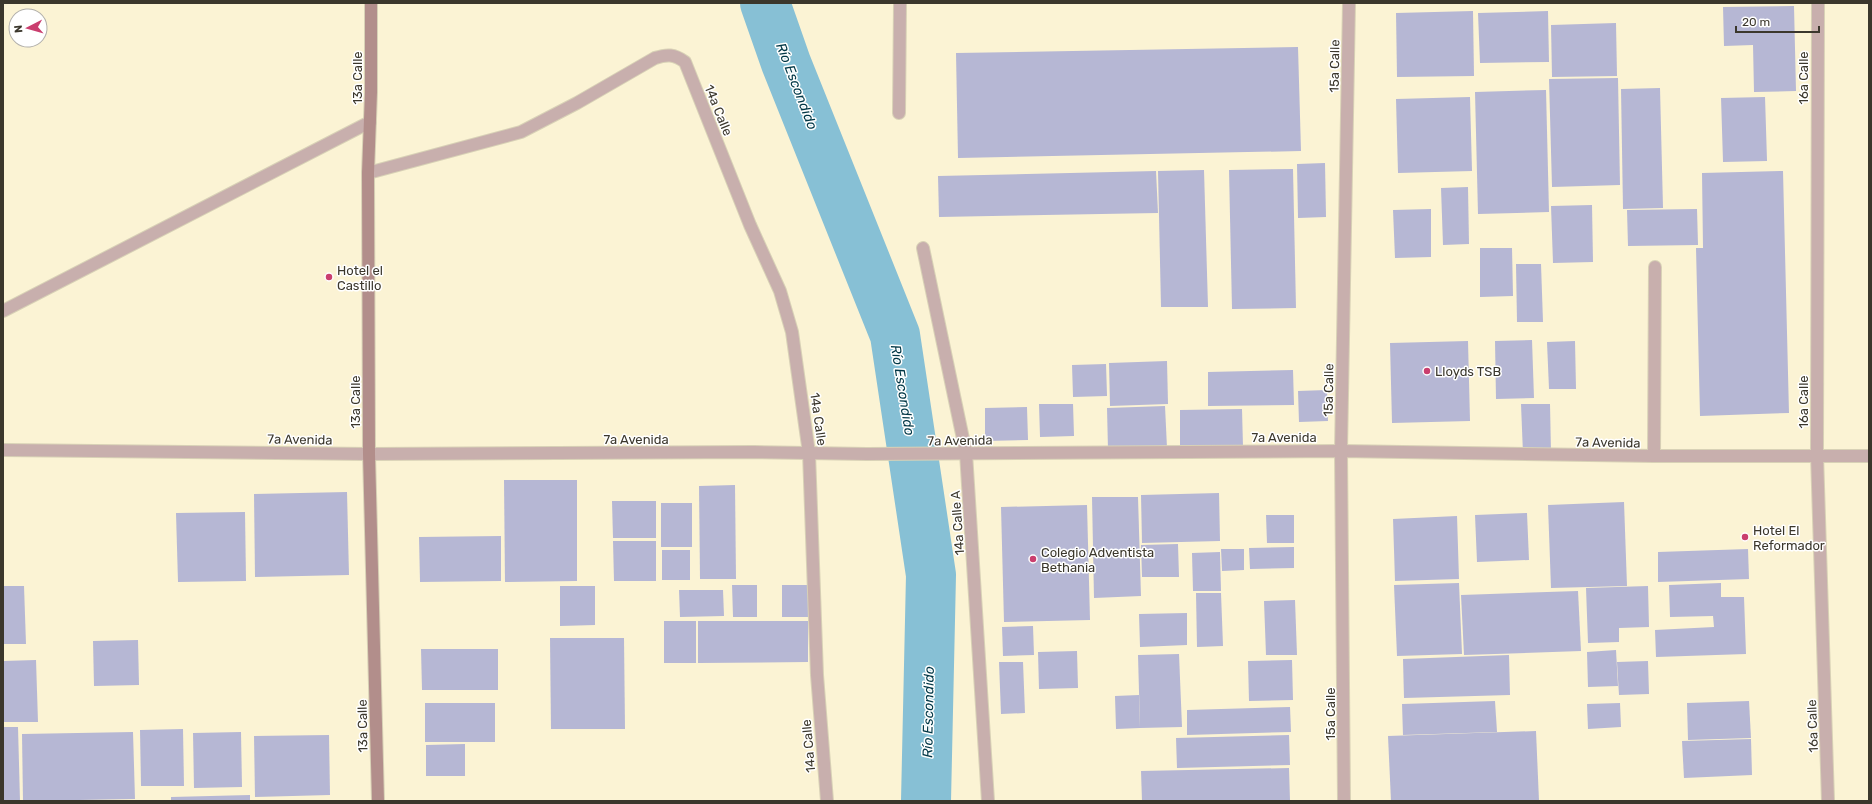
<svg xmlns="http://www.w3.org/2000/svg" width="1872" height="804" font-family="Rubik,sans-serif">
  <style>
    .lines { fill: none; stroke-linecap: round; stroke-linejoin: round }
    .river { stroke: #87c0d5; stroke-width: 50 }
    .building { fill: #b6b7d4 }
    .lane-casing { stroke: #d8d1b6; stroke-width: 14 }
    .street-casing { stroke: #d8d1b6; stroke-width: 14 }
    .secondary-casing { stroke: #d8d1b6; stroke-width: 14 }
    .lane { stroke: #c8afad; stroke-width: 12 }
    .street { stroke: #c8afad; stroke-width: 12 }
    .secondary { stroke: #b28e8b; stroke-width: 12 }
    .poi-dot { fill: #ca3e6e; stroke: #fff; stroke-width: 1.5 }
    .labels { text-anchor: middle; stroke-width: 3; stroke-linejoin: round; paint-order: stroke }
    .street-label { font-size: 13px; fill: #3b372c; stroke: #fff }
    .poi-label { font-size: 13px; fill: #3b372c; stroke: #fff; text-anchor: start }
    .water-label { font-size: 14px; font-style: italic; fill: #013746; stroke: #fff }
  </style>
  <rect width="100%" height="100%" fill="#fbf3d4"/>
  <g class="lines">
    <!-- river -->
    <polyline class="river" points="765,3 786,63 895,335 931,575 926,801"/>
  </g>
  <!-- building -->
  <g class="building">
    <polygon points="1794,6 1796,91 1754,92 1753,45 1724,46 1723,7"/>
    <polygon points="1473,11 1474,76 1397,77 1396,13"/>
    <polygon points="1548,11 1549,62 1480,63 1478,13"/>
    <polygon points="1616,23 1617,76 1552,77 1551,25"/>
    <polygon points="1298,47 1301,151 958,158 956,53"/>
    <polygon points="1618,78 1620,185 1552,187 1549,79"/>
    <polygon points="1660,88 1663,208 1623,209 1621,89"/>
    <polygon points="1546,90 1549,212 1478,214 1475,92"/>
    <polygon points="1470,97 1472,171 1398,173 1396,99"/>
    <polygon points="1765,97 1767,161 1723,162 1721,98"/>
    <polygon points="1325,163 1326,217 1298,218 1297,164"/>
    <polygon points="1293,169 1296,308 1232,309 1229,170"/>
    <polygon points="1204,170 1208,307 1161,307 1158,171"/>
    <polygon points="1156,171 1158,213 939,217 938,176"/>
    <polygon points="1783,171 1789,413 1700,416 1696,248 1703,248 1702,173"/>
    <polygon points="1468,187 1469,244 1443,245 1441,188"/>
    <polygon points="1592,205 1593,262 1553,263 1551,206"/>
    <polygon points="1431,209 1431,257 1395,258 1393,210"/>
    <polygon points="1697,209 1698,245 1628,246 1627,210"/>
    <polygon points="1480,248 1512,248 1513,296 1480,297"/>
    <polygon points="1516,264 1541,264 1543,322 1517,322"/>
    <polygon points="1532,340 1534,398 1496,399 1495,341"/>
    <polygon points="1468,341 1470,421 1392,423 1390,343"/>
    <polygon points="1575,341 1576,389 1549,389 1547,342"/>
    <polygon points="1167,361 1168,404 1110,406 1109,363"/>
    <polygon points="1106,364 1107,396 1073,397 1072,365"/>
    <polygon points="1293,370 1294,405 1208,406 1208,372"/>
    <polygon points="1327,390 1328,421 1299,422 1298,391"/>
    <polygon points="1039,404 1073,404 1074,436 1040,437"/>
    <polygon points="1521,404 1550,404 1551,453 1523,454"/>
    <polygon points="1165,406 1167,448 1108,450 1107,408"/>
    <polygon points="1027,407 1028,440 985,441 985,408"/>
    <polygon points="1242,409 1243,447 1180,448 1180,410"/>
    <polygon points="504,480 577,480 577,581 505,582"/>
    <polygon points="735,485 736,579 700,579 699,486"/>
    <polygon points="347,492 349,575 255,577 254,494"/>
    <polygon points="1219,493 1220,541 1142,543 1141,495"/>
    <polygon points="1092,497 1138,497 1141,596 1094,598"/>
    <polygon points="612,501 656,501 656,538 613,538"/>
    <polygon points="1624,502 1627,586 1551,588 1548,505"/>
    <rect x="661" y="503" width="31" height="44"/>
    <polygon points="1087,505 1090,620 1004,622 1001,507"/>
    <polygon points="245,512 246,581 178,582 176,513"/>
    <polygon points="1527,513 1529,560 1477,562 1475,515"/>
    <polygon points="1266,515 1294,515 1294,543 1267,543"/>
    <polygon points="1457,516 1459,579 1395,581 1393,519"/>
    <polygon points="501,536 501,581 420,582 419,537"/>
    <polygon points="613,541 656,541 656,581 614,581"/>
    <polygon points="1178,544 1179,577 1142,577 1141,545"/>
    <polygon points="1294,547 1294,568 1250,569 1249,548"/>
    <polygon points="1221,549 1244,549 1244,570 1222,571"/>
    <polygon points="1748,549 1749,579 1658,582 1658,552"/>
    <rect x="662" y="550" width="28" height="30"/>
    <polygon points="1220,552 1221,591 1193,591 1192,553"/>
    <polygon points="1459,583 1462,654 1397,656 1394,585"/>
    <polygon points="1721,583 1721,597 1744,597 1746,654 1656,657 1655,630 1714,627 1713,616 1670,617 1669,585"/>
    <polygon points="732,585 757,585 757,617 733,617"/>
    <rect x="782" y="585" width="27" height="32"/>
    <polygon points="3,586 24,586 26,644 3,644"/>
    <polygon points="560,586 595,586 595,625 560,626"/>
    <polygon points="1648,586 1649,627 1619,628 1619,642 1588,643 1586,588"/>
    <polygon points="679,590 723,590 724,616 680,617"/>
    <polygon points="1578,591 1581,651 1464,655 1461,595"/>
    <polygon points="1196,593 1221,593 1223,646 1197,647"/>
    <polygon points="1295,600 1297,655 1266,655 1264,601"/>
    <polygon points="1187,613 1187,645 1140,647 1139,614"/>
    <rect x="664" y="621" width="32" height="42"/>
    <polygon points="698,621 808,621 808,662 698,663"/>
    <polygon points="1033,626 1034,655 1003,656 1002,627"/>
    <polygon points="550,638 624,638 625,729 551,729"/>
    <polygon points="138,640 139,685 94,686 93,641"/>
    <polygon points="421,649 498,649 498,690 422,690"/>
    <polygon points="1616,650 1618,686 1588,687 1587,652"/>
    <polygon points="1077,651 1078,688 1039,689 1038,652"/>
    <polygon points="1179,654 1182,727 1140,728 1138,655"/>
    <polygon points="1509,655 1510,695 1404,698 1403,659"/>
    <polygon points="36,660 38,722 3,722 3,661"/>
    <polygon points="1292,660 1293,700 1249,701 1248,661"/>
    <polygon points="1648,661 1649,694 1619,695 1617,662"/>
    <polygon points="999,662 1023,662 1025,713 1001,714"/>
    <polygon points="1139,695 1140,728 1116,729 1115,696"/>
    <polygon points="1495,701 1497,732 1403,735 1402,704"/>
    <polygon points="1749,701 1751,738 1688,740 1687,703"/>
    <rect x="425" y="703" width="70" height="39"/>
    <polygon points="1620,703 1621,727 1588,729 1587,704"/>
    <polygon points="1290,707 1291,732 1187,735 1187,710"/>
    <polygon points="3,727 18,727 20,801 3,801"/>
    <polygon points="183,729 184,786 141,786 140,730"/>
    <polygon points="1536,731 1539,801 1391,801 1388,736"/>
    <polygon points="133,732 135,799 23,801 22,734"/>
    <polygon points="241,732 242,787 194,788 193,733"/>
    <polygon points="329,735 330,795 255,797 254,736"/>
    <polygon points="1289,735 1290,765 1177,768 1176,738"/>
    <polygon points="1751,739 1752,775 1684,778 1682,741"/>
    <polygon points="465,744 465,776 426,776 426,745"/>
    <polygon points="1289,768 1290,801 1142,801 1141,771"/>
    <polygon points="250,795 250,801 171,801 171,797"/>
  </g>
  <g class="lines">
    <!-- lane casing -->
    <g class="lane-casing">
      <g id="lane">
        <polyline points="899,113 900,3"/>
        <polyline points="1654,456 1655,267"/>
      </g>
    </g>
    <!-- street casing -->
    <g class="street-casing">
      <g id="street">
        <polyline points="1818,3 1817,455 1828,801"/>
        <path d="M368,173L521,132L577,103L655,58C667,54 674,54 685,62L750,225L780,291L792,332L809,453L817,675L827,801"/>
        <polyline points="923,248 966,453 988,801"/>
        <polyline points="3,311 370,122"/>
        <polyline points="3,450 369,454 754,452 867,454 1341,451 1654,456 1869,456"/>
        <polyline points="1344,801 1341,451 1349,3"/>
      </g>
    </g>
    <!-- secondary casing -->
    <g class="secondary-casing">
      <polyline id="secondary" points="371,3 371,92 368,173 369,454 378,801"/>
    </g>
    <!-- lane -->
    <use href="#lane" class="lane"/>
    <!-- street -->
    <use href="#street" class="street"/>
    <!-- secondary -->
    <use href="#secondary" class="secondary"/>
  </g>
  <!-- markers -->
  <g class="poi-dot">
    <circle cx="329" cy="277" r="4"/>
    <circle cx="1427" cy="371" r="4"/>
    <circle cx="1745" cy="537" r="4"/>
    <circle cx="1033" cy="559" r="4"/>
  </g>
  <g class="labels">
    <!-- street labels -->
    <g class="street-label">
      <text transform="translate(1334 66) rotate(-89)" y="5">15a Calle</text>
      <text transform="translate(357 78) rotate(-90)" y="5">13a Calle</text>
      <text transform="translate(1803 78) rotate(-90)" y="5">16a Calle</text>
      <text transform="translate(719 110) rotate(68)" y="5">14a Calle</text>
      <text transform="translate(1328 390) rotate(-89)" y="5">15a Calle</text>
      <text transform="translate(355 402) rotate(-90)" y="5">13a Calle</text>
      <text transform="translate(1803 402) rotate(-90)" y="5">16a Calle</text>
      <text transform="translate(819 419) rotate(82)" y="5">14a Calle</text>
      <text x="1284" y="442">7a Avenida</text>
      <text transform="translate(300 439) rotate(1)" y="5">7a Avenida</text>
      <text x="636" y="444">7a Avenida</text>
      <text transform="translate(960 440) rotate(-1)" y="5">7a Avenida</text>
      <text transform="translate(1608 442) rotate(1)" y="5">7a Avenida</text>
      <text transform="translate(957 523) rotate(-94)" y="5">14a Calle A</text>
      <text transform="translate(1330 714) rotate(-90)" y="5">15a Calle</text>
      <text transform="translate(362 726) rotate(-91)" y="5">13a Calle</text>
      <text transform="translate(1812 726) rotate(-92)" y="5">16a Calle</text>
      <text transform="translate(808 746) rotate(-95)" y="5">14a Calle</text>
    </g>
    <!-- poi labels -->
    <g class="poi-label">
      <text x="337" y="275">Hotel el<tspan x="337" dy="15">Castillo</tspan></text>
      <text x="1435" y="376">Lloyds TSB</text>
      <text x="1753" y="535">Hotel El<tspan x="1753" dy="15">Reformador</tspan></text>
      <text x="1041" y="557">Colegio Adventista<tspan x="1041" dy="15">Bethania</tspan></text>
    </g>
    <!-- water labels -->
    <g class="water-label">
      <text transform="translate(797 86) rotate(69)" y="5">Río Escondido</text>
      <text transform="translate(903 390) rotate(81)" y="5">Río Escondido</text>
      <text transform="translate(928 712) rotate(-89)" y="5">Río Escondido</text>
    </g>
  </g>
  <!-- border -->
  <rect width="1872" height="804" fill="none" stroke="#3b372c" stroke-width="8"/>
  <!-- north arrow -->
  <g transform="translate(28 28) rotate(264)"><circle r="19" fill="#ffffff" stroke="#b1afab"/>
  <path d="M0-3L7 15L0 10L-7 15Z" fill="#ca3e6e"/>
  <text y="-6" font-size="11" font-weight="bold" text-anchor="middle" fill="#3b372c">N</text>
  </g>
  <!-- scale -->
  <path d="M1736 26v6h83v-6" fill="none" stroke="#3b372c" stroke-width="2"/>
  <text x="1742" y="26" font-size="12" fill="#3b372c" stroke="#ffffff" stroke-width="3" paint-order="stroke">20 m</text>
</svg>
